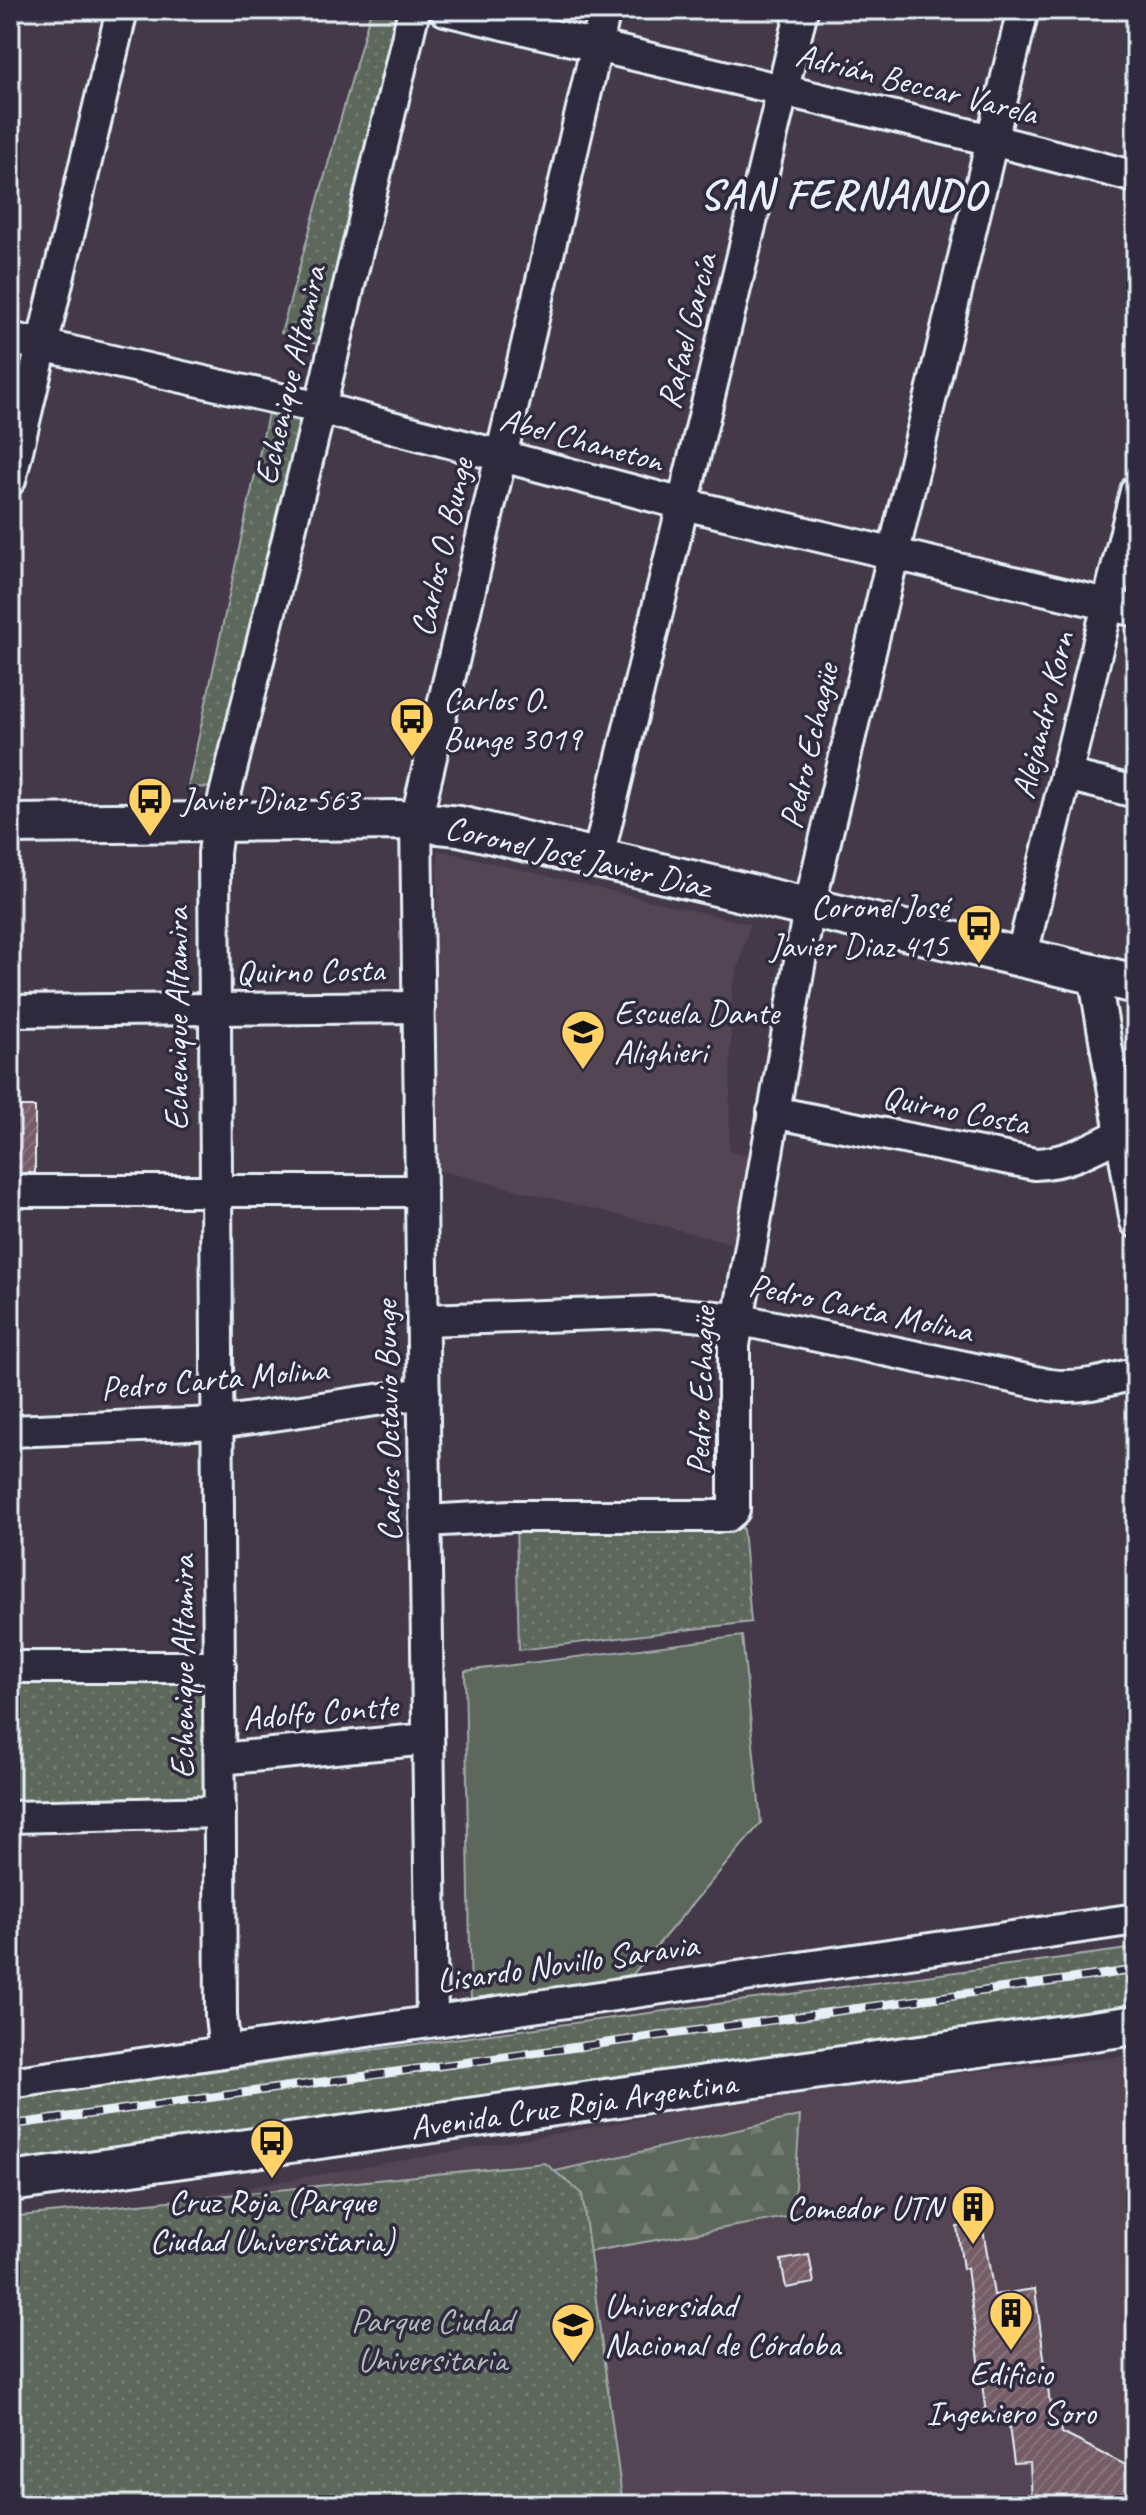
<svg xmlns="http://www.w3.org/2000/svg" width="1146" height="2515" font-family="Caveat,sans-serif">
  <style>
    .built { fill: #524452 }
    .green { fill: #5d675b; stroke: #a2acaa; stroke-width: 2 }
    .forest { fill: url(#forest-firs); stroke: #a2acaa; stroke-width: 2 }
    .park { fill: url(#park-dots); stroke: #a2acaa; stroke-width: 2 }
    .building { fill: url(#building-hatch); stroke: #e8f1f8; stroke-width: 2 }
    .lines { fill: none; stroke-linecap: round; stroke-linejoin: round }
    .minor-casing { stroke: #e8f1f8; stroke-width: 36 }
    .major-casing { stroke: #e8f1f8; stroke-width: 44 }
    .minor { stroke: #2f2a3d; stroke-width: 30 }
    .major { stroke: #2f2a3d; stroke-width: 38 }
    .rail-casing { stroke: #e8f1f8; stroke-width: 9 }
    .rail { stroke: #2f2a3d; stroke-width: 6; stroke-dasharray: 18; stroke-linecap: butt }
    .labels { text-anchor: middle; stroke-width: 7; stroke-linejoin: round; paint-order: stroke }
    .street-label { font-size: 34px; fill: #e8f1f8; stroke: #2f2a3d }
    .poi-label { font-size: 34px; fill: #e8f1f8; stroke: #2f2a3d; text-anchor: start }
    .park-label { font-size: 34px; fill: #b0bab9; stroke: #2f2a3d }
    .district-label { font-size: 42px; font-weight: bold; letter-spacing: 2px; fill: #e8f1f8; stroke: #2f2a3d }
  </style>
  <defs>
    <pattern id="forest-firs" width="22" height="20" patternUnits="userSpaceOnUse" patternTransform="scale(2)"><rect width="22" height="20" fill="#5d675b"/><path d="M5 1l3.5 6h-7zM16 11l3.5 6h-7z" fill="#747d73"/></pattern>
    <pattern id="park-dots" width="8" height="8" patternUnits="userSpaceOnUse" patternTransform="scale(2)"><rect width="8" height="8" fill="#5d675b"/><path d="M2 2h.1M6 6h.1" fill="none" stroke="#747d73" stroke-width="1.8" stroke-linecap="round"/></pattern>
    <pattern id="building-hatch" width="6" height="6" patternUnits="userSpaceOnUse" patternTransform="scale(2)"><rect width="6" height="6" fill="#745c66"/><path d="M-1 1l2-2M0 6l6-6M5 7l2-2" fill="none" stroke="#88747d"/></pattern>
  </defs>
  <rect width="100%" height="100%" fill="#443949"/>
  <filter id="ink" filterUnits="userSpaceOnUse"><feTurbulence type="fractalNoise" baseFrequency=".0125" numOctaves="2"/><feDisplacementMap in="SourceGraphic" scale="16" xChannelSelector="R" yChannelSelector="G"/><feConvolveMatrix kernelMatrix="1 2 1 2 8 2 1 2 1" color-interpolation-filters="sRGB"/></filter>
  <g filter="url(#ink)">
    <!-- built -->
    <g class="built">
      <polygon points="438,850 750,924 732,990 729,1151 757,1159 743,1246 433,1169"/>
      <polygon points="1136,2055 1136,2505 10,2505 10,2223 152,2204 814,2088"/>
    </g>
    <!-- green -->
    <polygon class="green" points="742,1636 761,1823 633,1974 471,2004 465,1671"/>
    <!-- forest -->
    <polygon class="forest" points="800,2116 793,2216 457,2275 10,2294"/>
    <!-- park -->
    <g class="park">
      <polygon points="371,10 404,10 330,348 281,333"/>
      <polygon points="270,404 309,417 221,788 188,787"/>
      <polygon points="516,1523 743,1528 751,1622 519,1650"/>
      <polygon points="10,1675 202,1676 203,1799 10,1805"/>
      <polygon points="1136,1948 1136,2008 10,2175 10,2091 85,2081 86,2088"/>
      <polygon points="545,2163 582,2194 623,2505 10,2505 10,2217"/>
    </g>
    <!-- building -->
    <g class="building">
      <rect x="10" y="1107" width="25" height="66"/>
      <polygon points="982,2223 994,2295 1035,2289 1053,2426 1061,2426 1062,2433 1136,2470 1136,2505 1078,2505 1069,2500 1032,2502 1030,2463 1014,2464 1007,2411 986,2414 967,2268 963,2269 957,2227"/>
      <polygon points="809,2255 814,2283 786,2288 781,2260"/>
    </g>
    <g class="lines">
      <!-- minor casing -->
      <g class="minor-casing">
        <g id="minor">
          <polyline points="445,10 992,140 1136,177"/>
          <polyline points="10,338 320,408 683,504 1136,611"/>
          <polyline points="10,480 122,10"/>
          <polyline points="1066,775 1136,792"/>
          <polyline points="598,857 802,10"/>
          <polyline points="1021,958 1136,491"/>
          <polyline points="1094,974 1136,1222"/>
          <polyline points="10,1011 419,1007"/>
          <path d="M773,1112L1035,1164C1067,1163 1091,1149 1119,1135"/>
          <polyline points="10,1191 421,1191"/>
          <path d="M424,1320L658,1312L737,1319L1050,1385C1081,1389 1107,1381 1136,1373"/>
          <polyline points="10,1431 218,1423 424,1393"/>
          <polyline points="426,1521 511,1516 727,1516 734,1510 734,1345 809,908 1023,10"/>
          <polyline points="10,1667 220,1667"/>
          <polyline points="220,1759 428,1739"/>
          <polyline points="10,1817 220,1812"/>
          <polyline points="432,2020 416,821 605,10"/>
          <polyline points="225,2051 221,2016 214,853 218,823 320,408 414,10"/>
          <polyline points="10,2083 1136,1919"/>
        </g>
      </g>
      <!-- major casing -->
      <g class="major-casing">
        <g id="major">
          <polyline points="10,824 399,820 459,826 1136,984"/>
          <polyline points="10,2182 1136,2025"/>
        </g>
      </g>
      <!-- minor -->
      <use href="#minor" class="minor"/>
      <!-- major -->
      <use href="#major" class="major"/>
      <!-- rail casing -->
      <g class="rail-casing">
        <polyline id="rail" points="10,2125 1136,1970"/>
      </g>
      <!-- rail -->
      <use href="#rail" class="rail"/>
    </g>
  </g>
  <!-- icons -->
  <defs>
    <g id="bus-pin" transform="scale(2.3)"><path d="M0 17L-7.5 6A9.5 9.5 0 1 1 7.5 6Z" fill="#ffd166" stroke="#2f2a3d"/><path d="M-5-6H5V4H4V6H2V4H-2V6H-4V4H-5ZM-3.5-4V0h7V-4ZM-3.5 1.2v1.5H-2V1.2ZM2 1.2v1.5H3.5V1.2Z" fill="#111"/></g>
    <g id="school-pin" transform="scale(2.3)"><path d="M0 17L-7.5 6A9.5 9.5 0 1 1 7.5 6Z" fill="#ffd166" stroke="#2f2a3d"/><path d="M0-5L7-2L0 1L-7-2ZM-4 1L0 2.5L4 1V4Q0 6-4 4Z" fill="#111"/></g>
    <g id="building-pin" transform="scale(2.3)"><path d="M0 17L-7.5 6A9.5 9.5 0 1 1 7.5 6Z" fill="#ffd166" stroke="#2f2a3d"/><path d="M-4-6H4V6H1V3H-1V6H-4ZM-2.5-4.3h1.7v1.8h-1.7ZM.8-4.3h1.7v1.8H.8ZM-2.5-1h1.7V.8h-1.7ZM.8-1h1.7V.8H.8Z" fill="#111"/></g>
    <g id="university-pin" transform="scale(2.3)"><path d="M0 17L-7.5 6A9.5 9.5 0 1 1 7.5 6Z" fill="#ffd166" stroke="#2f2a3d"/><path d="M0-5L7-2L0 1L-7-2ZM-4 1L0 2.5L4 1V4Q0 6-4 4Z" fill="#111"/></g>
  </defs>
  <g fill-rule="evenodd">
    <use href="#bus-pin" x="412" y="719"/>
    <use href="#bus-pin" x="150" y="799"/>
    <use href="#bus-pin" x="979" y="926"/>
    <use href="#school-pin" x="583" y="1032"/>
    <use href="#bus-pin" x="272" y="2141"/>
    <use href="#building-pin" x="973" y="2207"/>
    <use href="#building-pin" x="1011" y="2313"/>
    <use href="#university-pin" x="573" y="2325"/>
  </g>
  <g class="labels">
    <!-- street labels -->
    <g class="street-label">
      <text transform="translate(917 83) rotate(14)" y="12">Adrián Beccar Varela</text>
      <text transform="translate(686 331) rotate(-76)" y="12">Rafael García</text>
      <text transform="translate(289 375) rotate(-77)" y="12">Echenique Altamira</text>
      <text transform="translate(582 439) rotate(15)" y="12">Abel Chaneton</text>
      <text transform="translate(441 547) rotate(-77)" y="12">Carlos O. Bunge</text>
      <text transform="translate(1042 715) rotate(-76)" y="12">Alejandro Korn</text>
      <text transform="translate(808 746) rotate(-77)" y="12">Pedro Echagüe</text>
      <text transform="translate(578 856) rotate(13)" y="12">Coronel José Javier Díaz</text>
      <text transform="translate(310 970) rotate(-1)" y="12">Quirno Costa</text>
      <text transform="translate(176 1019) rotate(-90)" y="12">Echenique Altamira</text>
      <text transform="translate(956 1109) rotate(11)" y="12">Quirno Costa</text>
      <text transform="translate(861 1307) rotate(12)" y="12">Pedro Carta Molina</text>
      <text transform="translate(214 1378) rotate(-5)" y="12">Pedro Carta Molina</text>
      <text transform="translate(700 1391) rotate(-88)" y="12">Pedro Echagüe</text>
      <text transform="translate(387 1421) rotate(-91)" y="12">Carlos Octavio Bunge</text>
      <text transform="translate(182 1667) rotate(-90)" y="12">Echenique Altamira</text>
      <text transform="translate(320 1711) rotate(-5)" y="12">Adolfo Contte</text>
      <text transform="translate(567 1962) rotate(-8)" y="12">Lisardo Novillo Saravia</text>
      <text transform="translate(573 2104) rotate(-8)" y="12">Avenida Cruz Roja Argentina</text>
    </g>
    <!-- poi labels -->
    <g class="poi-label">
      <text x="443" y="711">Carlos O.<tspan x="443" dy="39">Bunge 3019</tspan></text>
      <text x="181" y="811">Javier Diaz 563</text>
      <text x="948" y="918" text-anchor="end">Coronel José<tspan x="948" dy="39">Javier Diaz 415</tspan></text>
      <text x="614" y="1024">Escuela Dante<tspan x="614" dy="39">Alighieri</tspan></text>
      <text x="272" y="2213" text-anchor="middle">Cruz Roja (Parque<tspan x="272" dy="39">Ciudad Universitaria)</tspan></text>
      <text x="942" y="2219" text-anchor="end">Comedor UTN</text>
      <text x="604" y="2317">Universidad<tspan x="604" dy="39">Nacional de Córdoba</tspan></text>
      <text x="1011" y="2385" text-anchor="middle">Edificio<tspan x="1011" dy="39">Ingeniero Soro</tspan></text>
    </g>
    <!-- park labels -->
    <g class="park-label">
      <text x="432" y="2332">Parque Ciudad<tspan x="432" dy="39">Universitaria</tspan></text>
    </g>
    <!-- district labels -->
    <g class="district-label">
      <text x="843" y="208">SAN FERNANDO</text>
    </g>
  </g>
  <!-- margin -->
  <rect width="1146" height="2515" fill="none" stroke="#2f2a3d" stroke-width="40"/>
  <rect x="20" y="20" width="1106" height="2475" fill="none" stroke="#e8f1f8" stroke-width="3" filter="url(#ink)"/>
</svg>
